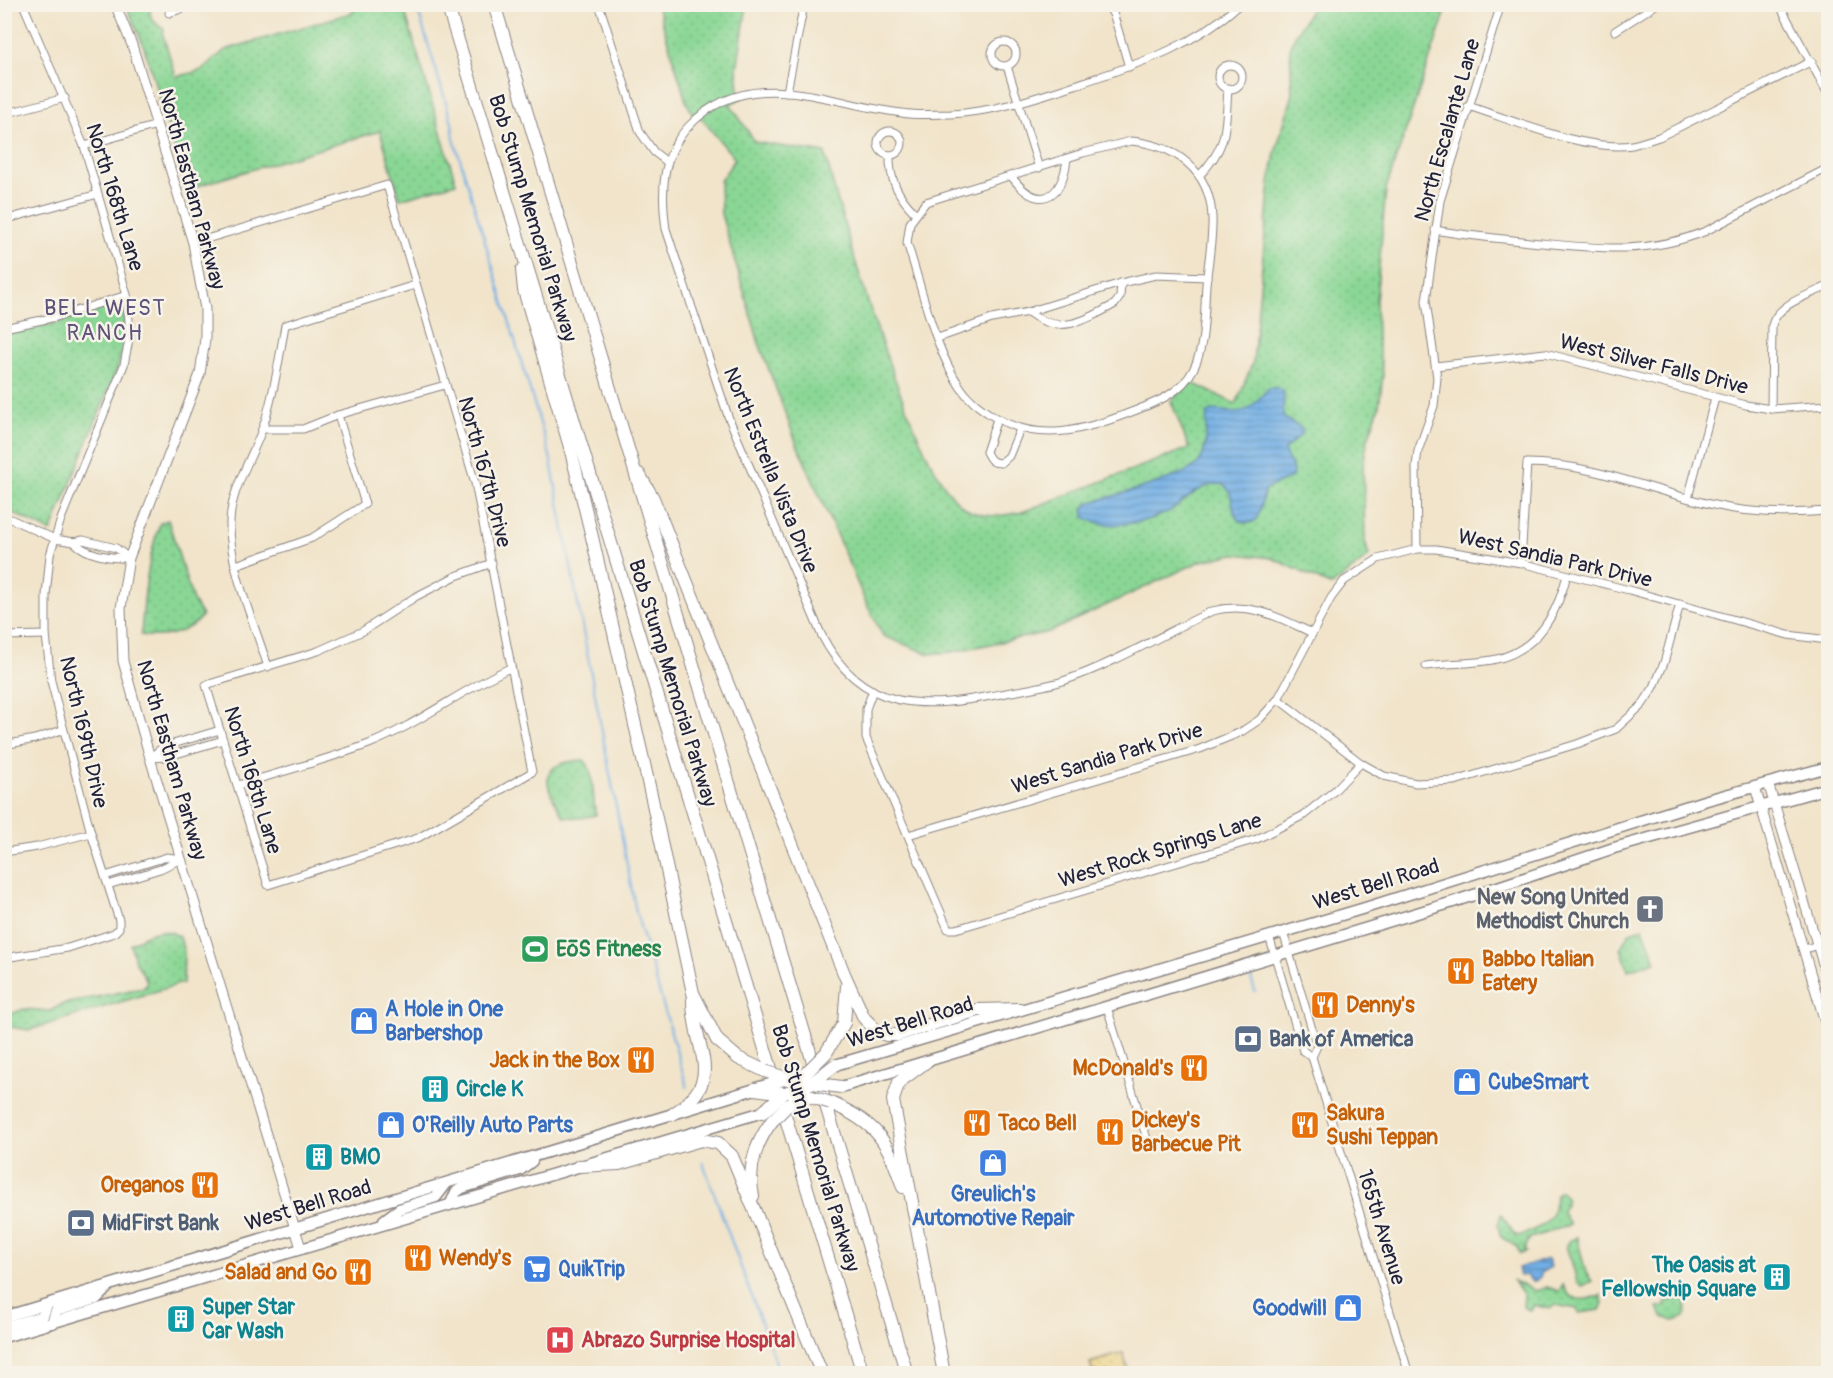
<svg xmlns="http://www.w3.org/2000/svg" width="1833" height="1378" font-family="Pangolin,sans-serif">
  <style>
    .grass { fill: url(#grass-dots); stroke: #567c68; stroke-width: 1.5 }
    .sand { fill: url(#sand-dots); stroke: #887e6c; stroke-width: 1.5 }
    .water { fill: url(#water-rules); stroke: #4a6890; stroke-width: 1.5 }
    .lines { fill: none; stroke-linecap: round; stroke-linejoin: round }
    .stream { stroke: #72afe5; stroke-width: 2 }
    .street-casing { stroke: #8a8382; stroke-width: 9 }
    .secondary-casing { stroke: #8a8382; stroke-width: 11 }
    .primary-casing { stroke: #8a8382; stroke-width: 13 }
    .highway-casing { stroke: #8a8382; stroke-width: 14 }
    .street { stroke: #fff; stroke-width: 7 }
    .secondary { stroke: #fff; stroke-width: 9 }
    .primary { stroke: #fff; stroke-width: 10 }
    .highway { stroke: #fff; stroke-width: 12 }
    .primary-bridge-casing { stroke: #8a8382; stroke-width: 13; stroke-linecap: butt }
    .highway-bridge-casing { stroke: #8a8382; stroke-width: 14; stroke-linecap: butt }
    .primary-bridge { stroke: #fff; stroke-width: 10 }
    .highway-bridge { stroke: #fff; stroke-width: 12 }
    .labels { text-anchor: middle; stroke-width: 5; stroke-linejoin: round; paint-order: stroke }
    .street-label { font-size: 21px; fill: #22223b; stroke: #f7f3e8 }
    .worship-label { font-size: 21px; font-weight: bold; fill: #5b616d; stroke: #f7f3e8; text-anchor: end }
    .leisure-label { font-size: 21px; font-weight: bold; fill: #27864d; stroke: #f7f3e8; text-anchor: start }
    .food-label { font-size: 21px; font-weight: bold; fill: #c56008; stroke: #f7f3e8; text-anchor: start }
    .shop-label { font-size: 21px; font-weight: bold; fill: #366cbe; stroke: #f7f3e8; text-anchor: start }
    .service-label { font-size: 21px; font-weight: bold; fill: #4e5e75; stroke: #f7f3e8; text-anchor: start }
    .culture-label { font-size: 21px; font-weight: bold; fill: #0d838f; stroke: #f7f3e8; text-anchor: start }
    .health-label { font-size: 21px; font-weight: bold; fill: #be3a42; stroke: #f7f3e8; text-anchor: start }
    .neighbourhood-label { font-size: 22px; letter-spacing: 1.5px; fill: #5d527a; stroke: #f7f3e8 }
  </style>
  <defs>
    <pattern id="grass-dots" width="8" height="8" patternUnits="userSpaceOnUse" patternTransform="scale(1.5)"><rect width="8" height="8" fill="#8ad795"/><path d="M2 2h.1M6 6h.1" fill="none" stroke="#77b881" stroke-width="1.8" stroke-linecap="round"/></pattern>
    <pattern id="sand-dots" width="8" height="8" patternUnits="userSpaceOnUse" patternTransform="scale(1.5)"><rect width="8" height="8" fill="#eeda9e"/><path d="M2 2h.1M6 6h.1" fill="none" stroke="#ccbb89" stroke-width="1.8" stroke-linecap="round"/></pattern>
    <pattern id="water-rules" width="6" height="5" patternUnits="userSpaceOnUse" patternTransform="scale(1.5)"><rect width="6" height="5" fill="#72afe5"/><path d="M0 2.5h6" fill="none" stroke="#5d8ebb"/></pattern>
  </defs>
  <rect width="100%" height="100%" fill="#f7f3e8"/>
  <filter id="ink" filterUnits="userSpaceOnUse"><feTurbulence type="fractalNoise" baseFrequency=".0167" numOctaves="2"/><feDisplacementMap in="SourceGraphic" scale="12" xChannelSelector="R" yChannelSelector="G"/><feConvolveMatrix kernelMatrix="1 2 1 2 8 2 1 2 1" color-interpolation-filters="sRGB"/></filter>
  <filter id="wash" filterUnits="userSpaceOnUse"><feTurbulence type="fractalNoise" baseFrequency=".008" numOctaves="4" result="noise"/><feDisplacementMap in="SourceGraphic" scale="24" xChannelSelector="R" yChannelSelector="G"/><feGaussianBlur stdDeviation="1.35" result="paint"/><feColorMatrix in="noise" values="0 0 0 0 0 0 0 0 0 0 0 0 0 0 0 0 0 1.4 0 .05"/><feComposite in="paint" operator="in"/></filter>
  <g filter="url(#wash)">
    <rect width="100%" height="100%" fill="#f1e4ca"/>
    <!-- grass -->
    <g class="grass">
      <path d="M126,5H151C147,16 155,24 164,29L163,35L176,77L202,70L225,50L354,12L352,5H403L456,183L400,199L380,131L187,189L144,47Z"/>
      <path d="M657,5H747L737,69L740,99L730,104L755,142L825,153C842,221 913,473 965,508C982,519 1003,516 1022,512L1189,448L1171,401L1190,382L1236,404L1253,362L1270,182L1275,153L1292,97L1290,45L1313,5H1448L1386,189L1376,301L1377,338L1383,374L1379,407L1367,442L1363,465L1365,541L1369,556L1332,586L1272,558L1235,554L1201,561L1049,632L952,652L929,654L883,636L866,603L796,442L759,343L721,214L720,181L735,159L702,119L692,113L686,101Z"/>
      <polygon points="123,302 125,334 119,364 51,532 5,509 5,334 57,323"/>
      <path d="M168,520L193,601L202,616C188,634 161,639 141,635C144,597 147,560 160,523Z"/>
      <path d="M584,760C595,769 592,800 596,815L581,818L564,817C544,785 534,763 584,760Z"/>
      <polygon points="1643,928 1656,961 1628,970 1621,947 1630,932"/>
      <polygon points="160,931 171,932 180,937 184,952 183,983 29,1030 5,1026 5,1016 24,1009 50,1011 63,1004 145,987 147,981 135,961 130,944 148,934"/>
      <path d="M1561,1191L1567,1199L1562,1211L1570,1225L1530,1238L1524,1250L1526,1252L1520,1254L1517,1247L1501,1237L1498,1226L1501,1214L1515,1235C1522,1237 1526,1233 1533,1230C1550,1223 1555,1212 1556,1194Z"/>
      <path d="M1577,1237L1586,1273L1592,1281L1583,1286L1577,1283C1575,1270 1570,1259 1566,1246L1569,1241Z"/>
      <path d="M1514,1281L1536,1291L1547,1287L1559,1291L1563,1284C1568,1303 1586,1301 1601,1295L1603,1303L1600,1310L1579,1313L1577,1309L1555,1305L1550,1309L1534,1305L1531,1311L1523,1307L1524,1295Z"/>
      <polygon points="1683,1297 1687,1312 1685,1317 1675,1321 1662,1317 1658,1308 1666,1306 1665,1302"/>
    </g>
    <!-- sand -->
    <polygon class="sand" points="1123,1353 1129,1373 1093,1373 1090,1363"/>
    <!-- water -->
    <g class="water">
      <path d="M1269,388H1278L1284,392L1283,417L1301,428L1303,433L1284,450L1293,470L1292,477L1266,489C1258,503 1264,531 1239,521C1229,510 1236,490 1221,484C1198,484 1187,501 1168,512C1148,522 1105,532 1085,517L1083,510L1088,503C1109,497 1186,478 1198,463C1209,451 1205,430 1207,414C1217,405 1231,417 1244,411C1254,407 1261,395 1269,388Z"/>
      <polygon points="1548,1259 1551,1267 1542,1272 1539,1279 1532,1282 1527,1275 1520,1276 1518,1268"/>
    </g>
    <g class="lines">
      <!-- stream -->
      <g class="stream">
        <polyline points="416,4 452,123 454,139 550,456 636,912 687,1087"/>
        <polyline points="1251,978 1255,991"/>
        <polyline points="703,1163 780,1374"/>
      </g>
    </g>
  </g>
  <g filter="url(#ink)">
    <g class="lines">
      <!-- street casing -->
      <g class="street-casing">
        <g id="street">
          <polyline points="599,4 640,132 654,152 667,162"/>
          <polyline points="1107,4 1114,16 1129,67"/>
          <path d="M1240,4C1190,49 1137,64 1075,85C1035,98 994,112 951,114C935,114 917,116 902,113C827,104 749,62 688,127C661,156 661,192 666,229L728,416L821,634C861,714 925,709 1001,694C1022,690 1043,687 1063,681C1114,664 1163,634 1212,611C1250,601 1278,617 1312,633"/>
          <polyline points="1779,4 1828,94"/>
          <polyline points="4,6 10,4"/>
          <polyline points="169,13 195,4"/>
          <polyline points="1615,31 1657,4"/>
          <circle cx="1004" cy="54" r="12"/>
          <circle cx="1230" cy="77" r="12"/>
          <polyline points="1007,66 1039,168"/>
          <polyline points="787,92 804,4"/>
          <path d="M1468,106C1513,120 1586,152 1632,145C1641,143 1650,140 1659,137L1812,61"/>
          <polyline points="4,114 65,98"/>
          <circle cx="890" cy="143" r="12"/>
          <path d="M1131,141C1175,145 1210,170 1212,217C1213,239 1208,263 1206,285C1204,313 1206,345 1193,370C1181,393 1157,402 1134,411C1086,430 1039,445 991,415C979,407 969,400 961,388C933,347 923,290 907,243L910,223L926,202L1083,153Z"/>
          <polyline points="84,146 157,125"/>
          <path d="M890,155C889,179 898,196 915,213"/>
          <path d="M1011,176C1038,212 1062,200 1067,159"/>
          <path d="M1199,176C1229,145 1225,129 1228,88"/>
          <polyline points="4,220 98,194"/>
          <path d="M1435,230C1466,236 1498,238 1530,242C1594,248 1645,256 1706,231L1828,168"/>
          <polyline points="193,243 387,185 475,483 532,772 418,838 268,885 206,685 318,651 363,631 415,597 456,576 492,563"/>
          <path d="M1028,312C1058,336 1085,321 1115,304L1120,297L1121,283"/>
          <polyline points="4,328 56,317 127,295"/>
          <polyline points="938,338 992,319 1028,312 1121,283 1156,275 1207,277"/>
          <polyline points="1436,366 1545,353 1746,405 1771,409 1828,405"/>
          <path d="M1771,409L1772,325C1778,303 1810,295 1828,286"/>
          <path d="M997,419L986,452C990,460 992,463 1001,463L1009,456L1020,429"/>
          <polyline points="262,429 303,429 338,415 445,385"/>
          <polyline points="1688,498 1715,398"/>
          <polyline points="4,516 55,539 74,542 83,540 116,548 129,558"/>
          <path d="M74,542C88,556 110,558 129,558"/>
          <polyline points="1417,549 1416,466 1418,451 1434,406 1437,378 1426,301 1440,201 1501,4"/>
          <path d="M1521,563L1527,463C1592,463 1651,491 1714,505C1751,514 1791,514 1828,511"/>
          <polyline points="236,565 312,538 365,504 338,415"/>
          <polyline points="4,636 46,635"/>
          <path d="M1426,666C1448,663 1470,664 1492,660C1536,652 1557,615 1567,575"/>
          <path d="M268,667C254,621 229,570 230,522C231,488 252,459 263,427C274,394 279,360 285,325L415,285"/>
          <polyline points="873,690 866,709 866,738 948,929 956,929 1257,839 1304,815 1334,791 1361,763"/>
          <polyline points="1278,699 1361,763 1384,776 1416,783 1455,781 1577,744 1616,729 1642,705 1654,687 1664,663 1680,604"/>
          <polyline points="4,745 35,739 62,730"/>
          <polyline points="150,758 163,747 220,730"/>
          <polyline points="150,758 166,757 223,740"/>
          <path d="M238,785C281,772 326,760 369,744C419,724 461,690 510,668"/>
          <polyline points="908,835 1200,749 1241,732 1259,720 1278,699 1331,598 1344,581 1378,559 1417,549 1436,549 1521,563 1629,590 1788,635 1828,640"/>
          <polyline points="4,852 37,847 91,833"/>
          <polyline points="105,876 167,857 181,859"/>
          <polyline points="108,885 160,869 181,859"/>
          <polyline points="1283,932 1317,1046 1312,1057 1409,1374"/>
          <polyline points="1269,936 1303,1051 1312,1057"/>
          <polyline points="1803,950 1828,941"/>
          <polyline points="4,958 68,948 114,933 119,928 119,920 91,833 51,681 46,635 46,595 50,555 61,519 124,365 130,334 127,295 84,146 23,4"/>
          <polyline points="1107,1007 1147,1139"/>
        </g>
      </g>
      <!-- secondary casing -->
      <g class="secondary-casing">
        <g id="secondary">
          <polyline points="115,4 132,45 193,243 205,309 205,339 200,374 129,558 121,608 123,661 150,758 301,1248"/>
          <polyline points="1768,783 1828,980"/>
          <polyline points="1755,787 1828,1032"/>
        </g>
      </g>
      <!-- primary casing -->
      <g class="primary-casing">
        <g id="primary">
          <polyline points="835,1065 1365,908 1707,800 1828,767"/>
          <polyline points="841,1087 1450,903 1614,848 1828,788"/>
          <polyline points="451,1203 456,1192 462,1188 520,1170 532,1161"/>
          <polyline points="384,1220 399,1209 436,1197 446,1184"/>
          <polyline points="4,1317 755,1089"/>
          <polyline points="52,1323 56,1311 96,1299 108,1287"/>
          <polyline points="4,1327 43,1316 47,1305"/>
          <polyline points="4,1337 763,1112"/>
        </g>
      </g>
      <!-- highway casing -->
      <g class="highway-casing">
        <g id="highway">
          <polyline points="447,4 775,1082"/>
          <polyline points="494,4 907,1374"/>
          <polyline points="522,270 524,290 570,447 592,537 652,799 693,993 717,1040 738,1058 765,1071"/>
          <polyline points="639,474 653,498 845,976 864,1018 878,1032 886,1035 897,1035 978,1010 1020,1009"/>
          <polyline points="826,1053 844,1023 847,986"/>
          <polyline points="926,1062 899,1082 893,1100 944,1374"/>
          <polyline points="784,1093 804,1075"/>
          <polyline points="781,1102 863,1374"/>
          <path d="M831,1103C878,1124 887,1140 903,1187"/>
          <polyline points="788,1105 812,1083"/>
          <path d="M673,1114C728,1078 693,1052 693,1000"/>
          <polyline points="579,1166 619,1164 701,1140 718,1143 732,1156 822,1374"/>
          <path d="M753,1196C747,1168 755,1144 772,1121"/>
        </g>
      </g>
      <!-- street -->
      <use href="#street" class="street"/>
      <!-- secondary -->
      <use href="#secondary" class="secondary"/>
      <!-- primary -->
      <use href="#primary" class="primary"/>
      <!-- highway -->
      <use href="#highway" class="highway"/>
      <!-- primary-bridge casing -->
      <g class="primary-bridge-casing">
        <polyline id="primary-bridge" points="756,1088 788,1079"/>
      </g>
      <!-- highway-bridge casing -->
      <g class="highway-bridge-casing">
        <g id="highway-bridge">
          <polyline points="765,1071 788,1079"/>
          <polyline points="804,1075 826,1053"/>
          <polyline points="812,1083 841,1087"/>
          <polyline points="812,1083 835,1065"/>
          <polyline points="755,1089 784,1093"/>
          <polyline points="812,1097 831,1103"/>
          <polyline points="763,1112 784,1093"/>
          <polyline points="772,1121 788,1105"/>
        </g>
      </g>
      <!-- primary-bridge -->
      <use href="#primary-bridge" class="primary-bridge"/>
      <!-- highway-bridge -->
      <use href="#highway-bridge" class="highway-bridge"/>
    </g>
  </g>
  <!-- icons -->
  <defs>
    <g id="church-square" transform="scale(1.5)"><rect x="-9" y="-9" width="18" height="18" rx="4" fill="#6b7280" stroke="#f7f3e8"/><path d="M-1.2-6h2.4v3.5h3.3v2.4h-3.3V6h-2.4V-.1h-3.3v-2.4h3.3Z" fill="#fff"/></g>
    <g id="stadium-square" transform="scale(1.5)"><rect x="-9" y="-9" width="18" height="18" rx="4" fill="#2e9e5b" stroke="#f7f3e8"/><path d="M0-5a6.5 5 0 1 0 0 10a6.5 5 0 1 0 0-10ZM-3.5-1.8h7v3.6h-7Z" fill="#fff"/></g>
    <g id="restaurant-square" transform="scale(1.5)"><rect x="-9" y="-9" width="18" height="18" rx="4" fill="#e8710a" stroke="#f7f3e8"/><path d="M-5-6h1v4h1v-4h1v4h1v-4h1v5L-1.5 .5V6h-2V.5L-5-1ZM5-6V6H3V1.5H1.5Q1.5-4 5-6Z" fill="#fff"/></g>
    <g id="shop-square" transform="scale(1.5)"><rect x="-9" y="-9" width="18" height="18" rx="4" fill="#3f7fe0" stroke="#f7f3e8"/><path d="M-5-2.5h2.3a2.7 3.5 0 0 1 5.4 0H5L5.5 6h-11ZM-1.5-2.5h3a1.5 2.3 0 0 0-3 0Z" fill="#fff"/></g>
    <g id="bank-square" transform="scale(1.5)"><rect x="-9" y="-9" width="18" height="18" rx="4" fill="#5c6f8a" stroke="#f7f3e8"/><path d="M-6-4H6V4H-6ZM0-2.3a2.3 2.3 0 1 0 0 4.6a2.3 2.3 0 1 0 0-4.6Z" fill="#fff"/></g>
    <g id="building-square" transform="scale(1.5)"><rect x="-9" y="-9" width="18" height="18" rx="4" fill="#0f9aa8" stroke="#f7f3e8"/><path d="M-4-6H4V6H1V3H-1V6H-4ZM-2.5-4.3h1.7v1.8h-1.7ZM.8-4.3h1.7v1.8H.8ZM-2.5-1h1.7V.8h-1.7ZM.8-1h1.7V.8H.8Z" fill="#fff"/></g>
    <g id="supermarket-square" transform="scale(1.5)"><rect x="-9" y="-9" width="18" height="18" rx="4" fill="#3f7fe0" stroke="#f7f3e8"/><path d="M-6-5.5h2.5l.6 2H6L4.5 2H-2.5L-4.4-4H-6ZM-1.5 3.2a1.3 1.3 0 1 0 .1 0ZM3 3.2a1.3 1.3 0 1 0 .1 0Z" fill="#fff"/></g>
    <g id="hospital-square" transform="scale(1.5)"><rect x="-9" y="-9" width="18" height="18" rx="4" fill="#e0444e" stroke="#f7f3e8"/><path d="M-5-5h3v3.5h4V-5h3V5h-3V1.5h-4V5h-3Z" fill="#fff"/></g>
  </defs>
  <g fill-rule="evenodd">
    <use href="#church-square" x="1650" y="909"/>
    <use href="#stadium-square" x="535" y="949"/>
    <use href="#restaurant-square" x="1461" y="971"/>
    <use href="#restaurant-square" x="1325" y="1005"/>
    <use href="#shop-square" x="364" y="1021"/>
    <use href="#bank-square" x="1248" y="1039"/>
    <use href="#restaurant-square" x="641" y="1060"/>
    <use href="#restaurant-square" x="1194" y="1068"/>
    <use href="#shop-square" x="1467" y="1082"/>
    <use href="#building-square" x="435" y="1089"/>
    <use href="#restaurant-square" x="977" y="1123"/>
    <use href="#shop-square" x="391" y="1125"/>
    <use href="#restaurant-square" x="1305" y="1125"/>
    <use href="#restaurant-square" x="1110" y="1132"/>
    <use href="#building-square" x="319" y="1157"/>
    <use href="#shop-square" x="993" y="1163"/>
    <use href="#restaurant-square" x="205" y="1185"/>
    <use href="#bank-square" x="81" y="1223"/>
    <use href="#restaurant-square" x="418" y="1258"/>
    <use href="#supermarket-square" x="537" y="1269"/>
    <use href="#restaurant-square" x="358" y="1272"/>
    <use href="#building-square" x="1777" y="1277"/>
    <use href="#shop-square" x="1348" y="1308"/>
    <use href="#building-square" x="181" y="1319"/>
    <use href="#hospital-square" x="560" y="1340"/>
  </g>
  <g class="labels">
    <!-- street labels -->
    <g class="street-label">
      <text transform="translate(1447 130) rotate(-74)" y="7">North Escalante Lane</text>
      <text transform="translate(192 189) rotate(75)" y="7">North Eastham Parkway</text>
      <text transform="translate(115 197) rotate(73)" y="7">North 168th Lane</text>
      <text transform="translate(533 218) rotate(73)" y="7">Bob Stump Memorial Parkway</text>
      <text transform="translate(1654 364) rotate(14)" y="7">West Silver Falls Drive</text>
      <text transform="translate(771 470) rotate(68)" y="7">North Estrella Vista Drive</text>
      <text transform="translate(485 472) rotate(75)" y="7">North 167th Drive</text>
      <text transform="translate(1555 558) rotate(13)" y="7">West Sandia Park Drive</text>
      <text transform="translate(673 683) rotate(73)" y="7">Bob Stump Memorial Parkway</text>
      <text transform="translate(84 732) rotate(77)" y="7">North 169th Drive</text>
      <text transform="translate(1107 758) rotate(-17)" y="7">West Sandia Park Drive</text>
      <text transform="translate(172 760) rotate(74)" y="7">North Eastham Parkway</text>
      <text transform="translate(253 780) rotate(73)" y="7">North 168th Lane</text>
      <text transform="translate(1160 850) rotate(-17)" y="7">West Rock Springs Lane</text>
      <text transform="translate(1376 884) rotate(-17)" y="7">West Bell Road</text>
      <text transform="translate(910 1022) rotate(-17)" y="7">West Bell Road</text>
      <text transform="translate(816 1148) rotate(73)" y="7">Bob Stump Memorial Parkway</text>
      <text transform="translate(308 1205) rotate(-17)" y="7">West Bell Road</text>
      <text transform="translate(1382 1227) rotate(73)" y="7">165th Avenue</text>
    </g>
    <!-- worship labels -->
    <g class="worship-label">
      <text x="1629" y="904">New Song United<tspan x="1629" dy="24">Methodist Church</tspan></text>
    </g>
    <!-- leisure labels -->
    <g class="leisure-label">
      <text x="556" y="956">EōS Fitness</text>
    </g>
    <!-- food labels -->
    <g class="food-label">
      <text x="1482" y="966">Babbo Italian<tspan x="1482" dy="24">Eatery</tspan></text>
      <text x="1346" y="1012">Denny's</text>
      <text x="620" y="1067" text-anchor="end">Jack in the Box</text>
      <text x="1173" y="1075" text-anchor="end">McDonald's</text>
      <text x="1326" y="1120">Sakura<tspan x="1326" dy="24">Sushi Teppan</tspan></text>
      <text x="1131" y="1127">Dickey's<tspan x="1131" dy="24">Barbecue Pit</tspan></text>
      <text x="998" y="1130">Taco Bell</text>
      <text x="184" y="1192" text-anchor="end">Oreganos</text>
      <text x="439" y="1265">Wendy's</text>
      <text x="337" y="1279" text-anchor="end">Salad and Go</text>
    </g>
    <!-- shop labels -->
    <g class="shop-label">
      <text x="385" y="1016">A Hole in One<tspan x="385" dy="24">Barbershop</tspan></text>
      <text x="1488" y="1089">CubeSmart</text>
      <text x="412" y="1132">O'Reilly Auto Parts</text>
      <text x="993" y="1201" text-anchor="middle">Greulich's<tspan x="993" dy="24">Automotive Repair</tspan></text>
      <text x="558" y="1276">QuikTrip</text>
      <text x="1327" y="1315" text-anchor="end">Goodwill</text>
    </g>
    <!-- service labels -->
    <g class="service-label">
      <text x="1269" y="1046">Bank of America</text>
      <text x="102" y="1230">MidFirst Bank</text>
    </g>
    <!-- culture labels -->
    <g class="culture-label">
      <text x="456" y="1096">Circle K</text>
      <text x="340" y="1164">BMO</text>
      <text x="1756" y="1272" text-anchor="end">The Oasis at<tspan x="1756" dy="24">Fellowship Square</tspan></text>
      <text x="202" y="1314">Super Star<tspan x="202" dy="24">Car Wash</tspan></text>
    </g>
    <!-- health labels -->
    <g class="health-label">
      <text x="581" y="1347">Abrazo Surprise Hospital</text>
    </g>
    <!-- neighbourhood labels -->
    <g class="neighbourhood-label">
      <text x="105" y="315">BELL WEST<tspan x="105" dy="25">RANCH</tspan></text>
    </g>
  </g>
  <!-- margin -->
  <rect width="1833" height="1378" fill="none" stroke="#f7f3e8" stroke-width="24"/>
</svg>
